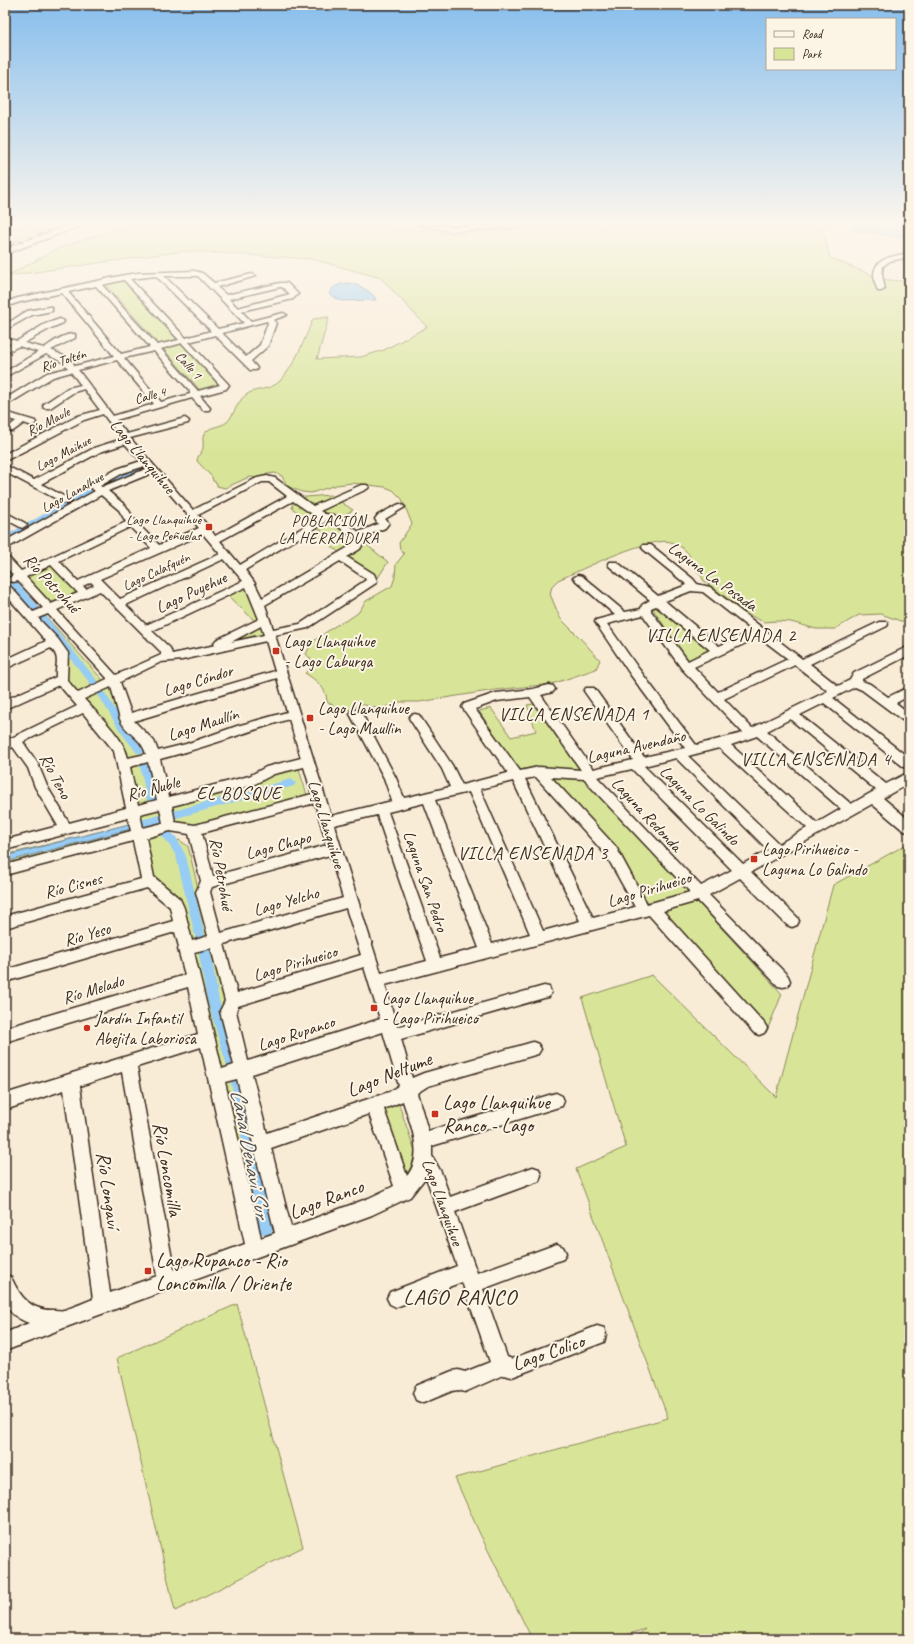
<svg xmlns="http://www.w3.org/2000/svg" width="914" height="1644" font-family="Caveat,sans-serif">
  <style>
    .green { fill: #d8e598; stroke: #8a885b }
    .water { fill: #97ccf5; stroke: #728b9f }
    .lines { fill: none; stroke-linecap: round; stroke-linejoin: round }
    .canal { fill: #97ccf5; fill-rule: evenodd }
    .minor-casing { stroke: #3b2a1e; stroke-width: 3 }
    .major-casing { stroke: #3b2a1e; stroke-width: 3 }
    .minor { fill: #fcf5e5; fill-rule: evenodd }
    .major { fill: #fcf5e5; fill-rule: evenodd }
    .rail-casing { stroke: #3b2a1e; stroke-width: 2.5 }
    .rail { stroke: #fcf5e5; stroke-width: 1.5; stroke-dasharray: 5; stroke-linecap: butt }
    .poi-dot { fill: #c8321e; stroke: #fcf5e5; stroke-width: 1.5 }
    .labels { text-anchor: middle; stroke-width: 4; stroke-linejoin: round; paint-order: stroke }
    .far-street-label { font-size: 14px; fill: #3b2a1e; stroke: #fcf5e5 }
    .far-poi-label { font-size: 14px; fill: #3b2a1e; stroke: #fcf5e5; text-anchor: end }
    .far-neighbourhood-label { font-size: 15px; letter-spacing: 1px; fill: #3b2a1e; stroke: #fcf5e5 }
    .street-label { font-size: 17px; fill: #3b2a1e; stroke: #fcf5e5 }
    .poi-label { font-size: 17px; fill: #3b2a1e; stroke: #fcf5e5; text-anchor: start }
    .neighbourhood-label { font-size: 18px; letter-spacing: 1px; fill: #3b2a1e; stroke: #fcf5e5 }
    .near-street-label { font-size: 20px; fill: #3b2a1e; stroke: #fcf5e5 }
    .near-poi-label { font-size: 20px; fill: #3b2a1e; stroke: #fcf5e5; text-anchor: start }
    .near-water-label { font-size: 22px; font-style: italic; fill: #525254; stroke: #fcf5e5 }
    .near-neighbourhood-label { font-size: 22px; letter-spacing: 1px; fill: #3b2a1e; stroke: #fcf5e5 }
  </style>
  <rect width="100%" height="100%" fill="#f9ecd7"/>
  <filter id="ink" filterUnits="userSpaceOnUse"><feTurbulence type="fractalNoise" baseFrequency=".025" numOctaves="2"/><feDisplacementMap in="SourceGraphic" scale="8" xChannelSelector="R" yChannelSelector="G"/><feConvolveMatrix kernelMatrix="1 2 1 2 8 2 1 2 1" color-interpolation-filters="sRGB"/></filter>
  <g filter="url(#ink)">
    <!-- green -->
    <g class="green">
      <polygon points="5,225 52,225 5,245"/>
      <path d="M126,225H175L184,227L191,225H381L452,234L555,225H831L823,230L830,258L881,279L909,282V624L881,614L859,615L835,629H816L791,622L777,621L764,622L747,614L703,580C701,573 697,572 693,566C691,563 691,560 690,557C688,551 680,546 674,543C653,533 580,571 558,580L552,586L550,594L560,618L580,638L600,660L596,669L552,684L495,690L419,702H399L380,709L361,704L351,710L336,707L327,702C327,688 316,680 305,673L316,665L306,654L312,642L335,626L349,619L358,613L366,601L392,586L395,577L396,564L404,554L400,549L399,543L412,524L402,499L393,490L385,487L352,483L336,485L311,493L302,492L287,486L282,476L275,473L267,474L261,478L249,477L225,488L217,486V483L213,481L212,477L197,461C198,454 202,453 203,448C204,442 201,438 205,433C210,426 221,427 227,422C235,414 238,398 249,393C259,388 271,390 280,381C296,364 304,340 313,319L329,317L317,359L361,357L384,350L427,327L381,278L312,259L183,251L7,276L59,248Z"/>
      <polygon points="124,280 223,384 202,392 105,284"/>
      <path d="M142,465L145,469C95,487 51,516 5,543V538L116,475Z"/>
      <polygon points="330,495 353,510 341,517 362,536 363,542 388,562 374,584 345,557 316,534 322,531 292,508 294,498"/>
      <polygon points="55,565 80,591 78,595 50,606 26,579 27,576 49,566"/>
      <polygon points="5,571 109,687 114,695 123,728 150,762 170,842 179,840 188,846 276,1218 255,1225 177,900 153,877 139,834 5,876 5,855 142,821 132,774 118,748 73,702 65,685 68,654 5,587"/>
      <polygon points="248,586 260,620 256,622 228,596"/>
      <polygon points="659,605 711,651 691,661 687,660 653,609"/>
      <polygon points="261,624 266,636 215,647"/>
      <polygon points="533,704 594,789 782,994 766,1033 664,913 646,900 620,854 541,768 533,767 517,771 479,711 491,708 511,737 536,731 527,705"/>
      <polygon points="298,766 307,795 194,825 175,821 171,808 176,804 280,770"/>
      <polygon points="909,843 909,1639 634,1639 645,1629 614,1639 532,1639 479,1532 455,1478 668,1418 576,1169 626,1147 582,998 652,975 776,1097 833,885"/>
      <polygon points="397,1099 416,1154 410,1169 403,1177 381,1105"/>
      <polygon points="237,1304 303,1547 175,1611 117,1358"/>
    </g>
    <!-- water -->
    <g class="water">
      <polygon points="854,225 908,225 909,238 854,231 850,229"/>
      <path d="M346,283C356,283 373,291 376,300L341,301L329,294C331,287 339,284 346,283Z"/>
      <polygon points="133,823 134,828 5,862 5,856"/>
    </g>
    <g class="lines">
      <!-- canal -->
      <g class="canal">
        <polygon points="143,468 145,469 145,471 119,479 5,541 5,536 113,475"/>
        <path d="M5,571C8,571 14,576 12,580H9L5,578Z"/>
        <polygon points="10,581 16,581 40,608 41,610 40,612 34,612 10,585"/>
        <polygon points="42,614 45,615 99,683 100,685 99,687 93,687 39,619 38,617 39,615"/>
        <polygon points="101,690 104,691 126,727 143,749 145,751 143,753 137,753 120,731 97,693"/>
        <polygon points="145,763 150,766 157,801 155,804 149,804 147,801 140,766"/>
        <polygon points="291,779 296,783 294,786 173,819 169,818 168,815 169,812 173,811"/>
        <polygon points="163,814 167,815 168,818 167,821 141,828 137,827 136,824 137,821"/>
        <polygon points="164,828 168,829 176,837 186,856 206,940 205,943 201,945 197,943 196,940 176,856 168,843 159,832 160,829"/>
        <polygon points="204,944 208,946 210,949 219,1000 239,1066 237,1070 233,1072 229,1070 227,1066 207,1000 198,949 200,946"/>
        <polygon points="236,1072 240,1074 242,1078 273,1228 271,1233 266,1235 261,1233 259,1228 230,1078 232,1074"/>
      </g>
      <!-- minor casing -->
      <g class="minor-casing">
        <g id="minor">
          <polygon points="418,225 451,227 527,225 524,227 451,231"/>
          <path d="M909,253V257L890,261L883,266L882,275L885,289L881,291H878C865,261 886,257 909,253Z"/>
          <path d="M195,271L202,273L214,283L252,274L256,276L217,287L226,295L280,283H287L298,294L293,299L241,311L251,321L283,313L287,315L273,320L276,323L268,346L251,361L257,368L256,370H250L215,335L189,342L229,385L226,389L200,396L210,408L209,410H203L192,398L116,420L127,434L185,418L189,421L188,423L130,438L193,510L257,478L267,476L275,478L313,506L361,485H367L369,487L367,489L320,511L325,514L334,515L359,532L378,524L375,519L378,515L397,505L400,504L405,507L385,519L389,523L385,528L364,537L365,540L360,549L347,557L374,574L377,581L376,583L308,628L275,635L331,816L392,801L384,778L350,714L352,711L356,710L360,711L362,714L396,778L404,798L450,787L442,769L409,718L411,715L415,714L419,715L452,765L462,785L508,773L462,707L464,704L496,693L533,689L549,685L553,686L555,689L553,692L541,695L593,769L633,760L584,691L586,688H594L644,757L685,748L630,674L595,622L596,620L615,615L573,578L578,575L582,576L625,612L641,609L642,605L650,600L609,566L608,564L609,562H617L658,596L687,585L643,549L642,547L643,545H651L693,579L697,584L710,587L802,659L879,622H887L888,624L887,626L810,664L838,686L850,680L854,673L909,646V655L862,679V681L870,684L888,697L909,687V696L896,703L909,713V723L905,722L862,690L855,687L833,698L909,758V770L905,768L824,703L800,715L886,784L909,772V783L883,798L909,820V832L904,831L872,804L751,872L797,917L799,921L797,925L792,927L787,925L740,878L709,895L788,976L790,981L788,986L783,987L778,986L698,901L663,911L764,1023L767,1028L764,1033L759,1035L754,1033L649,915L385,985L397,1027L544,986L549,987L551,992L549,997L544,998L401,1039L412,1078L424,1073L533,1042L538,1044L541,1049L538,1054L428,1086L417,1093L428,1131L556,1093L562,1096L564,1101L562,1106L432,1146V1156L441,1172L450,1197L533,1167L539,1169L541,1175L539,1181L455,1212L477,1273L557,1244L563,1247L566,1253L563,1259L483,1289L507,1357L512,1359L597,1326L604,1328L606,1335L604,1342L512,1377L503,1375L465,1392L458,1390L452,1391L423,1403L416,1400L413,1393L416,1386L452,1371L458,1370L465,1372L490,1362L462,1282L396,1307L390,1304L387,1298L390,1292L457,1266L426,1177L410,1197L372,1215L69,1326L5,1351V1333L29,1323C1,1312 5,1300 5,1274L11,1277C20,1297 31,1311 54,1310C58,1310 61,1311 64,1310C74,1307 83,1303 93,1299L64,1090L5,1110V1094L198,1034L188,987L5,1042V1028L185,975L178,949L179,947L175,932L5,982V970L173,921L170,907L147,888L5,928V916L141,879L133,841L5,875V865L131,831L128,818L5,850V840L58,826L35,787L28,768L13,747L5,750V741L77,706L59,685L5,709V700L56,677C55,664 61,659 51,648L5,669V660L46,641L5,594V584L9,585L33,612L43,608L18,581L13,582L9,581L8,579L13,575L5,566V557L9,558L21,571L126,522L119,510L101,495L9,547L5,548V541L95,491L88,486L90,484L117,469L141,461L125,444L100,452L41,484L69,499L71,501L66,504L5,472V465L34,480L94,448L122,439L103,414L84,420L5,461V454L78,416L100,410L84,389L74,392L50,408H44L43,406L44,404L68,388L81,385L71,372L53,377L5,406V399L47,373L68,368L64,363L46,354L5,377V372L38,352L19,346L5,353V348L11,344L5,342V338L17,341L45,324L60,319L64,321L63,323L51,328L24,343L44,348C52,343 64,333 75,334V338L51,350L70,359L75,366L114,356L62,293L20,302L5,307V302L18,298L125,275L138,273ZM156,276L211,331L186,338L130,279ZM164,276H198L244,323L218,329ZM124,280L179,340L157,345L102,285ZM96,286L150,347L121,354L68,292ZM280,287H282L290,294L238,308L229,299ZM267,321L268,323L260,345L246,357L222,333ZM182,343L220,385L198,391L161,349ZM154,351L190,391V394L161,402L124,358ZM117,360L154,404L113,416L78,370ZM145,466L148,468L102,487L100,486L123,473ZM152,473L199,528L159,545L136,522L126,506L108,491ZM262,482H269L287,496L215,536L209,527L198,515ZM293,501L318,518L317,519L240,565L220,541ZM326,520H329L354,538L355,540L352,545L262,598L254,582L245,570L324,523ZM130,527L151,548L78,581L59,561ZM203,534L220,554L120,599L100,579ZM224,559L243,581L146,625L126,605ZM340,561L365,578L366,580L300,624L273,629L265,605ZM51,565L78,593L51,604L26,577ZM91,582L94,585L86,589L83,586ZM246,587L259,619L216,640L214,643L216,645L172,654L170,648L152,631ZM100,591L161,652V655L116,675L57,610ZM691,591L703,592L753,631L719,646L665,601ZM656,606L710,650L688,661L651,611V608ZM48,614L107,678V679L78,693L67,680L68,653L58,639L38,618ZM643,615L682,669L743,733L696,745L638,668L607,624ZM261,626L264,635L231,642ZM759,637L788,659L718,692L694,667ZM266,641L275,671L131,713L120,682L161,662L182,660ZM795,665L828,691L752,728L724,699ZM277,678L287,712L237,726L186,744L158,751L154,741L134,721ZM111,687C114,697 117,709 120,719C125,733 142,738 146,754L128,758C123,736 99,716 84,699ZM530,697L581,770L539,767L520,771L475,709L497,701ZM83,713L114,751L126,808L69,823L47,786L38,764L23,742ZM289,719L301,758L266,767L249,776L169,797L160,759C204,748 246,732 289,719ZM790,719L876,790L851,804L767,731ZM757,736L841,809L817,823L731,745ZM719,748L807,828L779,844L688,756ZM676,758L768,850L743,864L644,766ZM148,762L157,800L138,805L130,767ZM304,767L312,794L195,825L175,822L172,806L253,785L274,774ZM632,769L732,870L701,886L597,777ZM536,777L606,855L635,907L593,918L525,779ZM551,777L585,779L589,785L690,892L647,904L616,847ZM513,781L580,921L543,931L480,789ZM469,792L530,934L492,944L435,800ZM315,803L327,845L213,876L202,833ZM424,803L479,948L440,958L388,812ZM160,809L163,823L143,828L140,814ZM377,815L427,961L381,973L334,825ZM170,831L189,834L201,881L196,892L208,936L192,941L184,908L180,899L154,877L146,838ZM330,855L343,898L221,933L210,892L212,887ZM346,908L361,955L237,993L224,944ZM211,948L225,1001L220,1011L234,1065L222,1069L194,952ZM364,967L380,1019L248,1061L236,1011L238,1006ZM383,1032L399,1086L389,1092L267,1133L252,1074ZM201,1047L245,1244L174,1270L137,1067ZM122,1072L157,1276L110,1293L80,1086ZM237,1079L275,1233L261,1238L225,1082ZM403,1101C410,1124 425,1154 407,1176L384,1109ZM369,1114L394,1186L369,1198L291,1227L271,1148Z"/>
          <polygon points="49,307 52,307 52,311 32,315 5,330 5,325 27,311"/>
          <polygon points="5,412 35,421 36,423 32,426 24,423 13,431 7,431 6,429 16,421 5,418"/>
          <polygon points="5,512 25,523 27,525 22,528 5,519"/>
        </g>
      </g>
      <!-- major casing -->
      <g class="major-casing">
        <polygon id="major" points="71,225 83,225 5,254 5,248"/>
      </g>
      <!-- minor -->
      <use href="#minor" class="minor"/>
      <!-- major -->
      <use href="#major" class="major"/>
      <!-- rail casing -->
      <g class="rail-casing">
        <polyline id="rail" points="5,248 63,225"/>
      </g>
      <!-- rail -->
      <use href="#rail" class="rail"/>
    </g>
  </g>
  <!-- sky -->
  <linearGradient id="sky" x2="0" y2="1"><stop stop-color="#87beed"/><stop offset="0.49" stop-color="#fcf6ed"/><stop offset="1" stop-color="#fcf6ed" stop-opacity="0"/></linearGradient>
  <rect width="914" height="455" fill="url(#sky)"/>
  <!-- markers -->
  <g class="poi-dot">
    <rect x="205" y="523" width="8" height="8" rx="2"/>
    <rect x="272" y="647" width="8" height="8" rx="2"/>
    <rect x="306" y="714" width="8" height="8" rx="2"/>
    <rect x="750" y="855" width="8" height="8" rx="2"/>
    <rect x="370" y="1004" width="8" height="8" rx="2"/>
    <circle cx="87" cy="1028" r="4"/>
    <rect x="431" y="1110" width="8" height="8" rx="2"/>
    <rect x="144" y="1267" width="8" height="8" rx="2"/>
  </g>
  <g class="labels">
    <!-- far-street labels -->
    <g class="far-street-label">
      <text transform="translate(63 360) rotate(-18)" y="5">Río Toltén</text>
      <text transform="translate(189 365) rotate(48)" y="5">Calle 1</text>
      <text transform="translate(150 395) rotate(-15)" y="5">Calle 4</text>
      <text transform="translate(48 421) rotate(-27)" y="5">Río Maule</text>
      <text transform="translate(63 453) rotate(-28)" y="5">Lago Maihue</text>
      <text transform="translate(72 492) rotate(-29)" y="5">Lago Lanalhue</text>
      <text transform="translate(156 571) rotate(-25)" y="5">Lago Calafquén</text>
    </g>
    <!-- far-poi labels -->
    <g class="far-poi-label">
      <text x="201" y="524">Lago Llanquihue<tspan x="201" dy="16">- Lago Peñuelas</tspan></text>
    </g>
    <!-- far-neighbourhood labels -->
    <g class="far-neighbourhood-label">
      <text x="329" y="526">POBLACIÓN<tspan x="329" dy="17">LA HERRADURA</tspan></text>
    </g>
    <!-- street labels -->
    <g class="street-label">
      <text transform="translate(143 456) rotate(50)" y="6">Lago Llanquihue</text>
      <text transform="translate(713 576) rotate(36)" y="6">Laguna La Posada</text>
      <text transform="translate(52 583) rotate(47)" y="6">Río Petrohué</text>
      <text transform="translate(191 592) rotate(-25)" y="6">Lago Puyehue</text>
      <text transform="translate(198 680) rotate(-17)" y="6">Lago Cóndor</text>
      <text transform="translate(203 724) rotate(-18)" y="6">Lago Maullín</text>
      <text transform="translate(636 746) rotate(-13)" y="6">Laguna Avendaño</text>
      <text transform="translate(56 776) rotate(62)" y="6">Río Teno</text>
      <text transform="translate(153 788) rotate(-15)" y="6">Río Ñuble</text>
      <text transform="translate(700 805) rotate(45)" y="6">Laguna Lo Galindo</text>
      <text transform="translate(647 814) rotate(47)" y="6">Laguna Redonda</text>
      <text transform="translate(327 824) rotate(73)" y="6">Lago Llanquihue</text>
      <text transform="translate(278 845) rotate(-15)" y="6">Lago Chapo</text>
      <text transform="translate(222 874) rotate(80)" y="6">Río Petrohué</text>
      <text transform="translate(426 881) rotate(71)" y="6">Laguna San Pedro</text>
      <text transform="translate(73 885) rotate(-15)" y="6">Río Cisnes</text>
      <text transform="translate(649 889) rotate(-17)" y="6">Lago Pirihueico</text>
      <text transform="translate(286 901) rotate(-16)" y="6">Lago Yelcho</text>
      <text transform="translate(87 934) rotate(-16)" y="6">Río Yeso</text>
      <text transform="translate(295 963) rotate(-17)" y="6">Lago Pirihueico</text>
      <text transform="translate(93 989) rotate(-17)" y="6">Río Melado</text>
      <text transform="translate(296 1033) rotate(-18)" y="6">Lago Rupanco</text>
      <text transform="translate(443 1202) rotate(70)" y="6">Lago Llanquihue</text>
    </g>
    <!-- poi labels -->
    <g class="poi-label">
      <text x="284" y="647">Lago Llanquihue<tspan x="284" dy="20">- Lago Caburga</tspan></text>
      <text x="318" y="714">Lago Llanquihue<tspan x="318" dy="20">- Lago Maullin</tspan></text>
      <text x="762" y="855">Lago Pirihueico -<tspan x="762" dy="20">Laguna Lo Galindo</tspan></text>
      <text x="382" y="1004">Lago Llanquihue<tspan x="382" dy="20">- Lago Pirihueico</tspan></text>
      <text x="95" y="1024">Jardín Infantil<tspan x="95" dy="20">Abejita Laboriosa</tspan></text>
    </g>
    <!-- neighbourhood labels -->
    <g class="neighbourhood-label">
      <text x="721" y="641">VILLA ENSENADA 2</text>
      <text x="574" y="720">VILLA ENSENADA 1</text>
      <text x="816" y="765">VILLA ENSENADA 4</text>
      <text x="239" y="799">EL BOSQUE</text>
      <text x="533" y="859">VILLA ENSENADA 3</text>
    </g>
    <!-- near-street labels -->
    <g class="near-street-label">
      <text transform="translate(389 1074) rotate(-22)" y="7">Lago Neltume</text>
      <text transform="translate(168 1169) rotate(80)" y="7">Río Loncomilla</text>
      <text transform="translate(109 1190) rotate(82)" y="7">Río Longaví</text>
      <text transform="translate(326 1199) rotate(-21)" y="7">Lago Ranco</text>
      <text transform="translate(548 1352) rotate(-19)" y="7">Lago Colico</text>
    </g>
    <!-- near-poi labels -->
    <g class="near-poi-label">
      <text x="443" y="1109">Lago Llanquihue<tspan x="443" dy="23">Ranco - Lago</tspan></text>
      <text x="156" y="1267">Lago Rupanco - Rio<tspan x="156" dy="23">Loncomilla / Oriente</tspan></text>
    </g>
    <!-- near-water labels -->
    <g class="near-water-label">
      <text transform="translate(251 1153) rotate(79)" y="8">Canal Denavi Sur</text>
    </g>
    <!-- near-neighbourhood labels -->
    <g class="near-neighbourhood-label">
      <text x="460" y="1304">LAGO RANCO</text>
    </g>
  </g>
  <!-- margin -->
  <rect width="914" height="1644" fill="none" stroke="#fcf5e5" stroke-width="20"/>
  <rect x="10" y="10" width="894" height="1624" fill="none" stroke="#3b2a1e" stroke-width="1.5" filter="url(#ink)"/>
  <!-- legend -->
  <rect x="766" y="18" width="130" height="52" fill="#fcf5e5" stroke="#afa495"/>
  <rect x="774" y="31" width="20" height="6" fill="#fcf5e5" stroke="#afa495"/>
  <text x="802" y="38" font-size="12" fill="#3b2a1e">Road</text>
  <rect x="774" y="48" width="20" height="12" fill="#d8e598" stroke="#afa495"/>
  <text x="802" y="58" font-size="12" fill="#3b2a1e">Park</text>
</svg>
